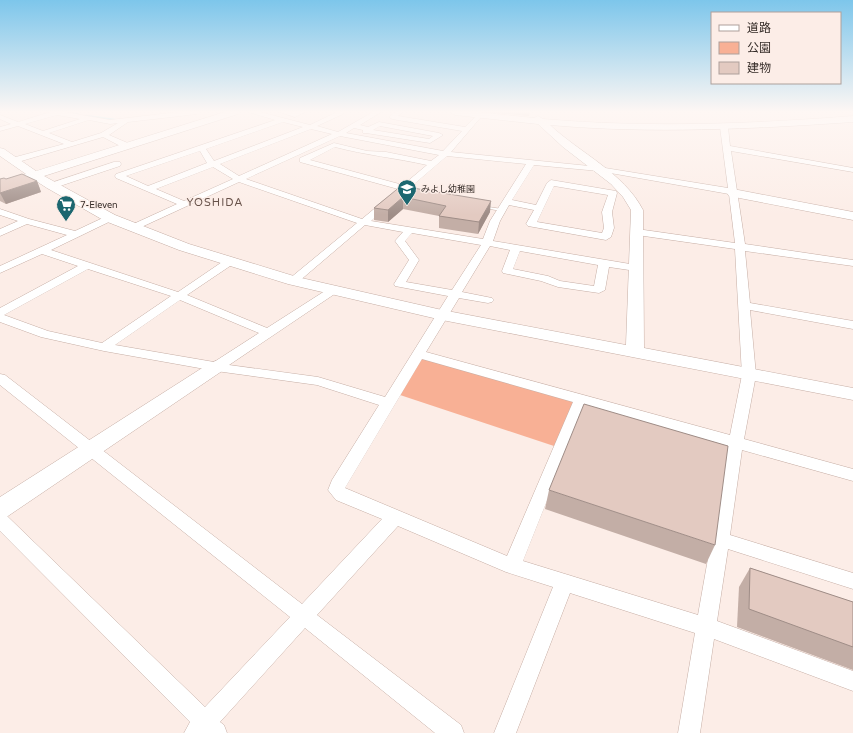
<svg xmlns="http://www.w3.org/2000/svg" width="853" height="733" font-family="'Varela Round','Noto Sans JP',sans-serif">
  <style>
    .green { fill: #f8b095 }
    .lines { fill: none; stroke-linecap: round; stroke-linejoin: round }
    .stream { stroke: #7ce2f0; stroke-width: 2.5 }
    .lane-casing { stroke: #c6aea5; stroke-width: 1 }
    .street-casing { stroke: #c6aea5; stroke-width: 1 }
    .secondary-casing { stroke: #c6aea5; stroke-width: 1 }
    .lane { fill: #fff; fill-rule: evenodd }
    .street { fill: #fff; fill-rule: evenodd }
    .secondary { fill: #fff; fill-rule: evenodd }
    .wall { fill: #c3aea6 }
    .shaded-wall { fill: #9f8d87 }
    .building { fill: #e3cac1; stroke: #9f8d87 }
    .labels { text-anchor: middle; stroke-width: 3; stroke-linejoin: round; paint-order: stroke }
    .far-poi-label { font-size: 9px; fill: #362d29; stroke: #fcede7; text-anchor: start }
    .far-quarter-label { font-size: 11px; letter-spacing: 1px; fill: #67524a; stroke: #fcede7 }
  </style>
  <rect width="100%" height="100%" fill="#fcede7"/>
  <!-- green -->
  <polygon class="green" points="419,354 581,399 560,448 394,393"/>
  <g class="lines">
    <!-- stream -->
    <g class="stream">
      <polyline points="66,112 78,114"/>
      <polyline points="86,116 115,120"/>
    </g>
    <!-- lane casing -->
    <g class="lane-casing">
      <polygon id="lane" points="482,206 502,209 504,210 502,211 483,208 481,207"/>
    </g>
    <!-- street casing -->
    <g class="street-casing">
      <g id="street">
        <path d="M50,112H65L110,120L178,112H200L197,114L128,122L109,135L130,144V148H124L103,137L18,162H12V158L64,144L18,126L0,131V127L11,124L0,119V115L18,122ZM57,115L80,119L43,131L25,124ZM89,120L110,124L118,123L101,133L72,142L49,133Z"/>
        <path d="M248,112H260L310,125L337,112H344L343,114L317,126L338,132L373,112H381L360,125L368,127L379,122L439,133L443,135L430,143L366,133H363V130L354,128L346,133L443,151L462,131L392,119L389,117L395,112H403L398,116L465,127L477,115H481V117L451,152L599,167L728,188L720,127L724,125L728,127L730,146L853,168V172L731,151L745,244L853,260V266L745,251L750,303L853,321V329L750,310L756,375L744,439L853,469V481L742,450L730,535L853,573V589L728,549L717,621L853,671V691L714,639L700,733H678L695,633L570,593L516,733H494L553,587L506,572L398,526L317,615L461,725L464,733H435L305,628L220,722L224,725L227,733H184L190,722L0,531V513L6,515L205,707L290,617L0,385V374L5,375L302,604L382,519L336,500L328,490L332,480L379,405L317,385L216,371L104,351L41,337L0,322V308L78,266L42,254L0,273V266L67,235L27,224L0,236V229L18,221L0,215V209L29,219L75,231L107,216H113L115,218L113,220L51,250L178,292L225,260H233L234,262L233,264L187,295L267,328L328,289H336L338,291L336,293L229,365L318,377L385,397L448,296L395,286L394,284L409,260L395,241L403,232L365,225L297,283L293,284L288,281L289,279L357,223L239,182L135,230L132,231L127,228L129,226L177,204L116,178L115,176L116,174L275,120ZM283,122L303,127L214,161L206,149ZM380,126L433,136L429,139L373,130ZM311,129L332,134L239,176L220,164ZM340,136L439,155L431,161L386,152L367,151L334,143L300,158V162L398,189L362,219L246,179ZM335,147C365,155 396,158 427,165L403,185L310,160ZM200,151L207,163L148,186L126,176ZM447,156L526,164L490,221L483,239L371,221ZM534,165L599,171L729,194L735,243L637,229L632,232L637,235L735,249L742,375L730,435L426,352L459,298L488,303L492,302L494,300L492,298L462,292L490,246L510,250L502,271L503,273L541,281L558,287L599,293L605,290L609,267L636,271L641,268L636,265L493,241L500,221L509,205L534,210L526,224L528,226L606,240L611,237L614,228L612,212L617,193L616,191L551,180L547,183L536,205L512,200ZM213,167L233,179L184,201L156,189ZM554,186L608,195L602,212L604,228L602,233L537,222ZM412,233L481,245L452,290L406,282L419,260L405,241ZM520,251L598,265L594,286L560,281L548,276L513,269ZM88,269L171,296L102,343L48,331L4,315ZM180,300L259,333L214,362L115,345ZM422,359L573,402L507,556L345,488ZM585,405L728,446L698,615L523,561Z"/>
        <polygon points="280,112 305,112 295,117"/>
        <polygon points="114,162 120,162 121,164 120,166 54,188 48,188 47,186 48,184"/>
      </g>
    </g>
    <!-- secondary casing -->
    <g class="secondary-casing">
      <g id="secondary">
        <path d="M225,112H240L238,114L44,176L115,215L189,244L297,277L442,310L626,345L631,210L623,197L611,184L563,147L538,124L455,115L450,112H477L534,118L538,116L543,119C647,128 750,124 853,116V122C752,129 651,134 550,125C580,153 624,173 643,210L644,348L853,388V400L442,320L288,284L179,250L105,221L47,188L33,179L0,190V182L26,174L0,156V148L4,149L36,171Z"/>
        <polygon points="733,189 853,212 853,220 729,196 727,193 729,190"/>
        <polygon points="216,361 222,363 225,367 222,371 8,516 0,518 0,497 210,363"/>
      </g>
    </g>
    <!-- lane -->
    <use href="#lane" class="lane"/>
    <!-- street -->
    <use href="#street" class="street"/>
    <!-- secondary -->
    <use href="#secondary" class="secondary"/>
  </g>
  <!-- wall -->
  <g class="wall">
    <polygon points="486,112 530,112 529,116"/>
    <polygon points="0,179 37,181 41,192 6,204 0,201"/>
    <polygon points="401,186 490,212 478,234 439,228 439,216 403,209 388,222 374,220 374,208"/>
    <polygon points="549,490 715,545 706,564 545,509"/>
    <polygon points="750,568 853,602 853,670 737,627 739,587"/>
  </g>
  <!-- shaded-wall -->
  <g class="shaded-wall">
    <polygon points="37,181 41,192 6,204 0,193"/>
    <polygon points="403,197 403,209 388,222 388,210"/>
    <polygon points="491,201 490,212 478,234 479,222"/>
  </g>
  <!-- building -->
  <g class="building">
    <polygon points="22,174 37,181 0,193 0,179 4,178 6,179"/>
    <polygon points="401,186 491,201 479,222 439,216 446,206 403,197 388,210 374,208"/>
    <polygon points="584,404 728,446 715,545 549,490"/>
    <polygon points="750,568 853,602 853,647 749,609"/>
  </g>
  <!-- sky -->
  <linearGradient id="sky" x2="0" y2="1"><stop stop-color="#7dc6eb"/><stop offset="0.52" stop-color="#fef7f4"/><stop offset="1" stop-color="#fef7f4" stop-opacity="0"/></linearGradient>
  <rect width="853" height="215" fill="url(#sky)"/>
  <!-- icons -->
  <defs>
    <g id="school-pin" transform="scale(1)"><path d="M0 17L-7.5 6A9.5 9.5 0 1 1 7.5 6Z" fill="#1c6770" stroke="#fcede7"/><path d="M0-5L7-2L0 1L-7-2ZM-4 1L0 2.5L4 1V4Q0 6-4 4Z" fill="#fff"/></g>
    <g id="supermarket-pin" transform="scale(1)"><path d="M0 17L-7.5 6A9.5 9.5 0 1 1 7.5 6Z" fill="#1c6770" stroke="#fcede7"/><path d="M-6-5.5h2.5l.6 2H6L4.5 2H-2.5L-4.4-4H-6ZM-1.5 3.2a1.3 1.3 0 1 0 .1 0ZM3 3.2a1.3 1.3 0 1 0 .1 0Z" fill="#fff"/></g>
  </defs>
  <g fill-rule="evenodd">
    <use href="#school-pin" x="407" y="189"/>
    <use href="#supermarket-pin" x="66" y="205"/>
  </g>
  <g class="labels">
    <!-- far-poi labels -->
    <g class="far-poi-label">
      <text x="421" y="192">みよし幼稚園</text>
      <text x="80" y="208">7-Eleven</text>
    </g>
    <!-- far-quarter labels -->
    <g class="far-quarter-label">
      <text x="215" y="206">YOSHIDA</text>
    </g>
  </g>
  <!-- legend -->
  <rect x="711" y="12" width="130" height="72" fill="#fcede7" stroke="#ada09b"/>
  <rect x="719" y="25" width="20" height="6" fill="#ffffff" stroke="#ada09b"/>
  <text x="747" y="32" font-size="12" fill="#362d29">道路</text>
  <rect x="719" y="42" width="20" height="12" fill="#f8b095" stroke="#ada09b"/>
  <text x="747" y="52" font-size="12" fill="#362d29">公園</text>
  <rect x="719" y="62" width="20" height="12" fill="#e3cac1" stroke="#ada09b"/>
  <text x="747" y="72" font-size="12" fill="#362d29">建物</text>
</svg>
